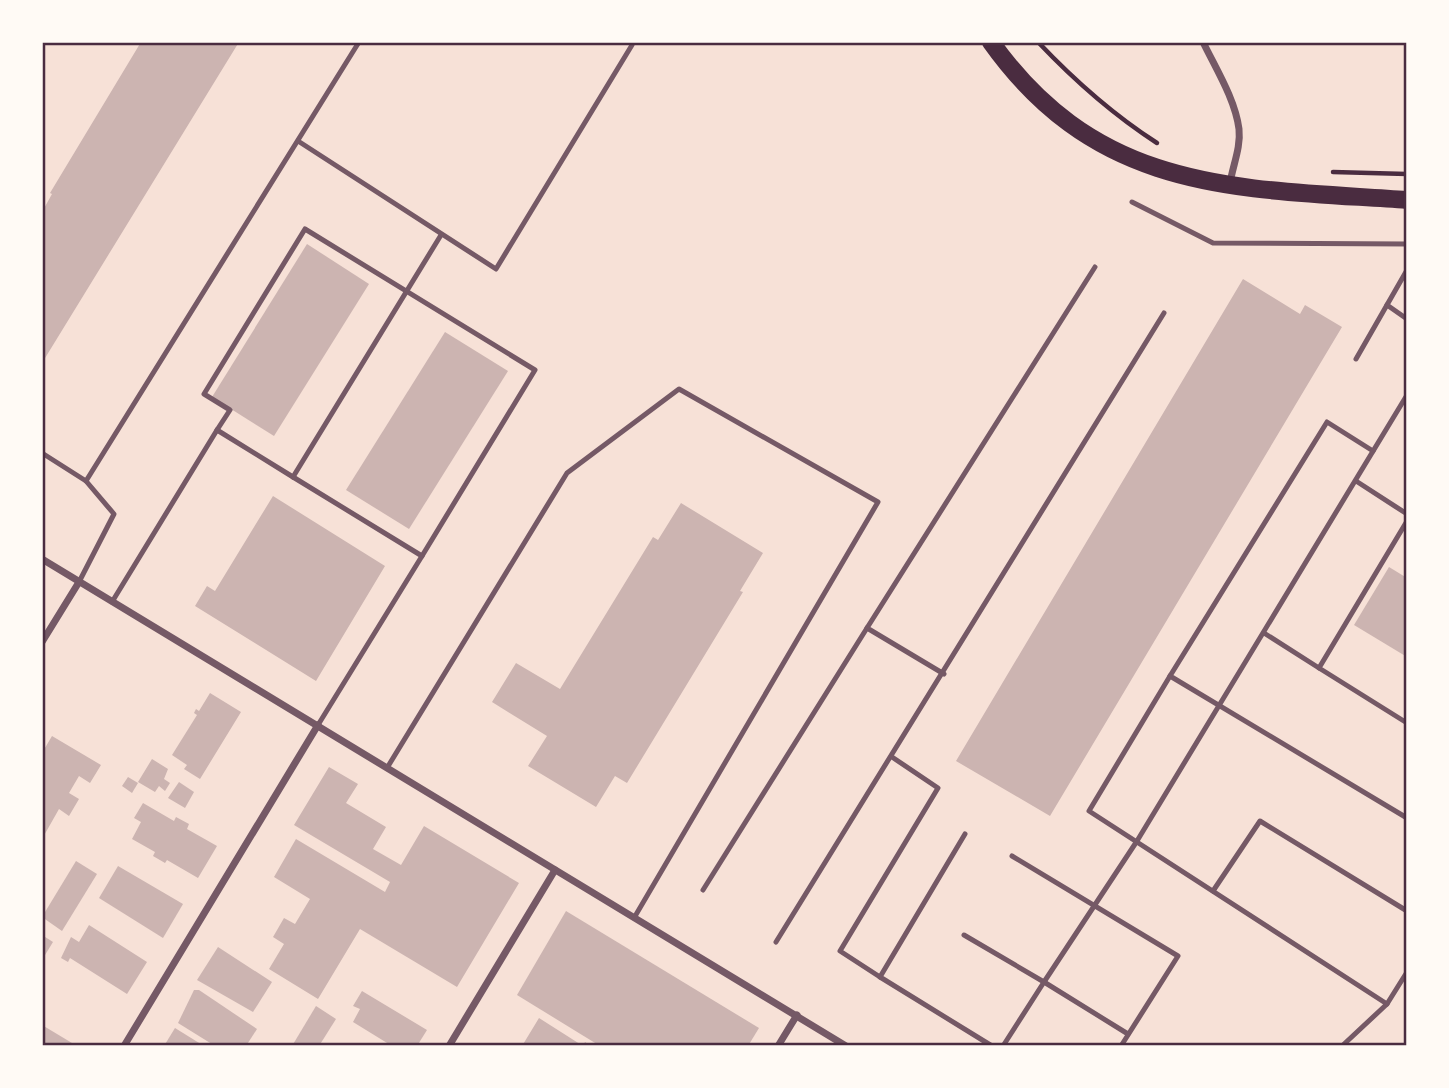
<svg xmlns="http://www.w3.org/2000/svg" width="1449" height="1088" font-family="'Sofia Sans Condensed',sans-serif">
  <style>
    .building { fill: #ccb4b1 }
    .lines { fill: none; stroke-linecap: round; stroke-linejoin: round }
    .path { stroke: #4a2c40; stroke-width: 4.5 }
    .service { stroke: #755966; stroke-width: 5 }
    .minor { stroke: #755966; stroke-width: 7 }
    .primary { stroke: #4a2c40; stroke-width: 18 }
    .neatline { fill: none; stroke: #4a2c40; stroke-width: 2.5 }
  </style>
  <rect width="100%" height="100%" fill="#f7e1d7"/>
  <!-- building -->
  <g class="building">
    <polygon points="141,42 239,42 42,363 42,212 52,194 50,193"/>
    <polygon points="307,244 369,284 274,436 212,397"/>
    <polygon points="1243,279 1300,314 1305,305 1342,327 1050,816 956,761"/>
    <polygon points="445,332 508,371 409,529 346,490"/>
    <polygon points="273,496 385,566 316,681 195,606 207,586 215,591"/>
    <polygon points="681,503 763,553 740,591 743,592 627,783 615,776 596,807 528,766 547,736 492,702 516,663 560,689 653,537 658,540"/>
    <polygon points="1389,567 1407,578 1407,657 1354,625"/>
    <polygon points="210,693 241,712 200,779 184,769 187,765 172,755 197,715 194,713 196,709 199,711"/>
    <polygon points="52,736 101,765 90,783 79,776 69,793 79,799 69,816 59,809 42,839 42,753"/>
    <polygon points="152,759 168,769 164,779 170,783 165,791 159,786 155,792 138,782"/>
    <polygon points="329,767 358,784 346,803 386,827 373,849 401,865 424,826 519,883 457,987 360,929 318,999 269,969 284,944 273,937 284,918 295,924 310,899 274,877 296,839 385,892 390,882 294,825"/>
    <polygon points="128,777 138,783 132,793 122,786"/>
    <polygon points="179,782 194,792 185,808 168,798"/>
    <polygon points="143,803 174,821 176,817 189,824 187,829 217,846 198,878 167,860 165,863 153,856 155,852 132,839 141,822 134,818"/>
    <polygon points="76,861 97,874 62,931 42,917"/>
    <polygon points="118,866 183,904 163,938 99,898"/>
    <polygon points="566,911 759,1028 748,1046 600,1046 517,995"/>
    <polygon points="89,925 147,962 127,994 70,958 68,962 61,958 71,937 79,942"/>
    <polygon points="42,935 53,942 42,960"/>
    <polygon points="218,947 272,982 253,1012 197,980"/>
    <polygon points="194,990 199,990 257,1029 246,1046 215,1046 178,1023"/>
    <polygon points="362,991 427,1030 417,1046 392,1046 353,1022 360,1009 353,1006"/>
    <polygon points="316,1006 336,1019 319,1046 292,1046"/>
    <polygon points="539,1018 583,1046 585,1042 591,1046 522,1046"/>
    <polygon points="42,1025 77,1046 42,1046"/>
    <polygon points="175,1028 204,1046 164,1046"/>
  </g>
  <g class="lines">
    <!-- path -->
    <g class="path">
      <path d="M1038,42C1074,80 1112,114 1157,143"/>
      <polyline points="1333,172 1407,174"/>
    </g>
    <!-- service -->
    <g class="service">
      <polyline points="298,141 496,269 632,45 630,42"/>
      <polyline points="1132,202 1213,243 1407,244"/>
      <polyline points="1387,305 1407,319"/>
      <polyline points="1356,359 1407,270"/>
      <polyline points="217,430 230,410 204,394 305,229 535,370 422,556"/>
      <polyline points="1373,451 1327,422 1170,676 1407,818"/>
      <polyline points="42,453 86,481"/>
      <polyline points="293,477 422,556 318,725"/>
      <polyline points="1356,481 1407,514"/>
      <polyline points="1407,521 1319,668 1407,723"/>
      <polyline points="79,582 114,514 86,481 359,42"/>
      <polyline points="112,602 217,430 293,477 441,235"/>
      <polyline points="1264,633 1319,668"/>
      <polyline points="944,674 867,628 1095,267"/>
      <polyline points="1170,676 1089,811 1387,1004 1342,1046"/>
      <polyline points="387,768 567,473 679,389 878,502 634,918"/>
      <polyline points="965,834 880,977 992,1046"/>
      <polyline points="1012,856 1178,956 1121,1046"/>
      <polyline points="703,890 867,628"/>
      <polyline points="1213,891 1260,821 1407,911"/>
      <polyline points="964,935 1044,982 1137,841 1407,395"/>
      <polyline points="776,942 1164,313"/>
      <polyline points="880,977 840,951 938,788 892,757"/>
      <polyline points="1387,1004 1407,972"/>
      <polyline points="1003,1046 1044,982 1128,1034"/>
    </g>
    <!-- minor -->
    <g class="minor">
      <path d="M1203,42C1216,69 1235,99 1239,129C1241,147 1233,165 1230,183"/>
      <polyline points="42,559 846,1046"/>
      <polyline points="42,642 79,582"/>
      <polyline points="124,1046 318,725"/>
      <polyline points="449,1046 555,870"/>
      <polyline points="778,1046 797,1015"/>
    </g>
    <!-- primary -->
    <path class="primary" d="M991,42C1100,195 1240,188 1407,200"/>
  </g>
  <!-- border -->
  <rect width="1449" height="1088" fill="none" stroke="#fffaf5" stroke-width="88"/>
  <rect x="44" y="44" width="1361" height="1000" class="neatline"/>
</svg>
